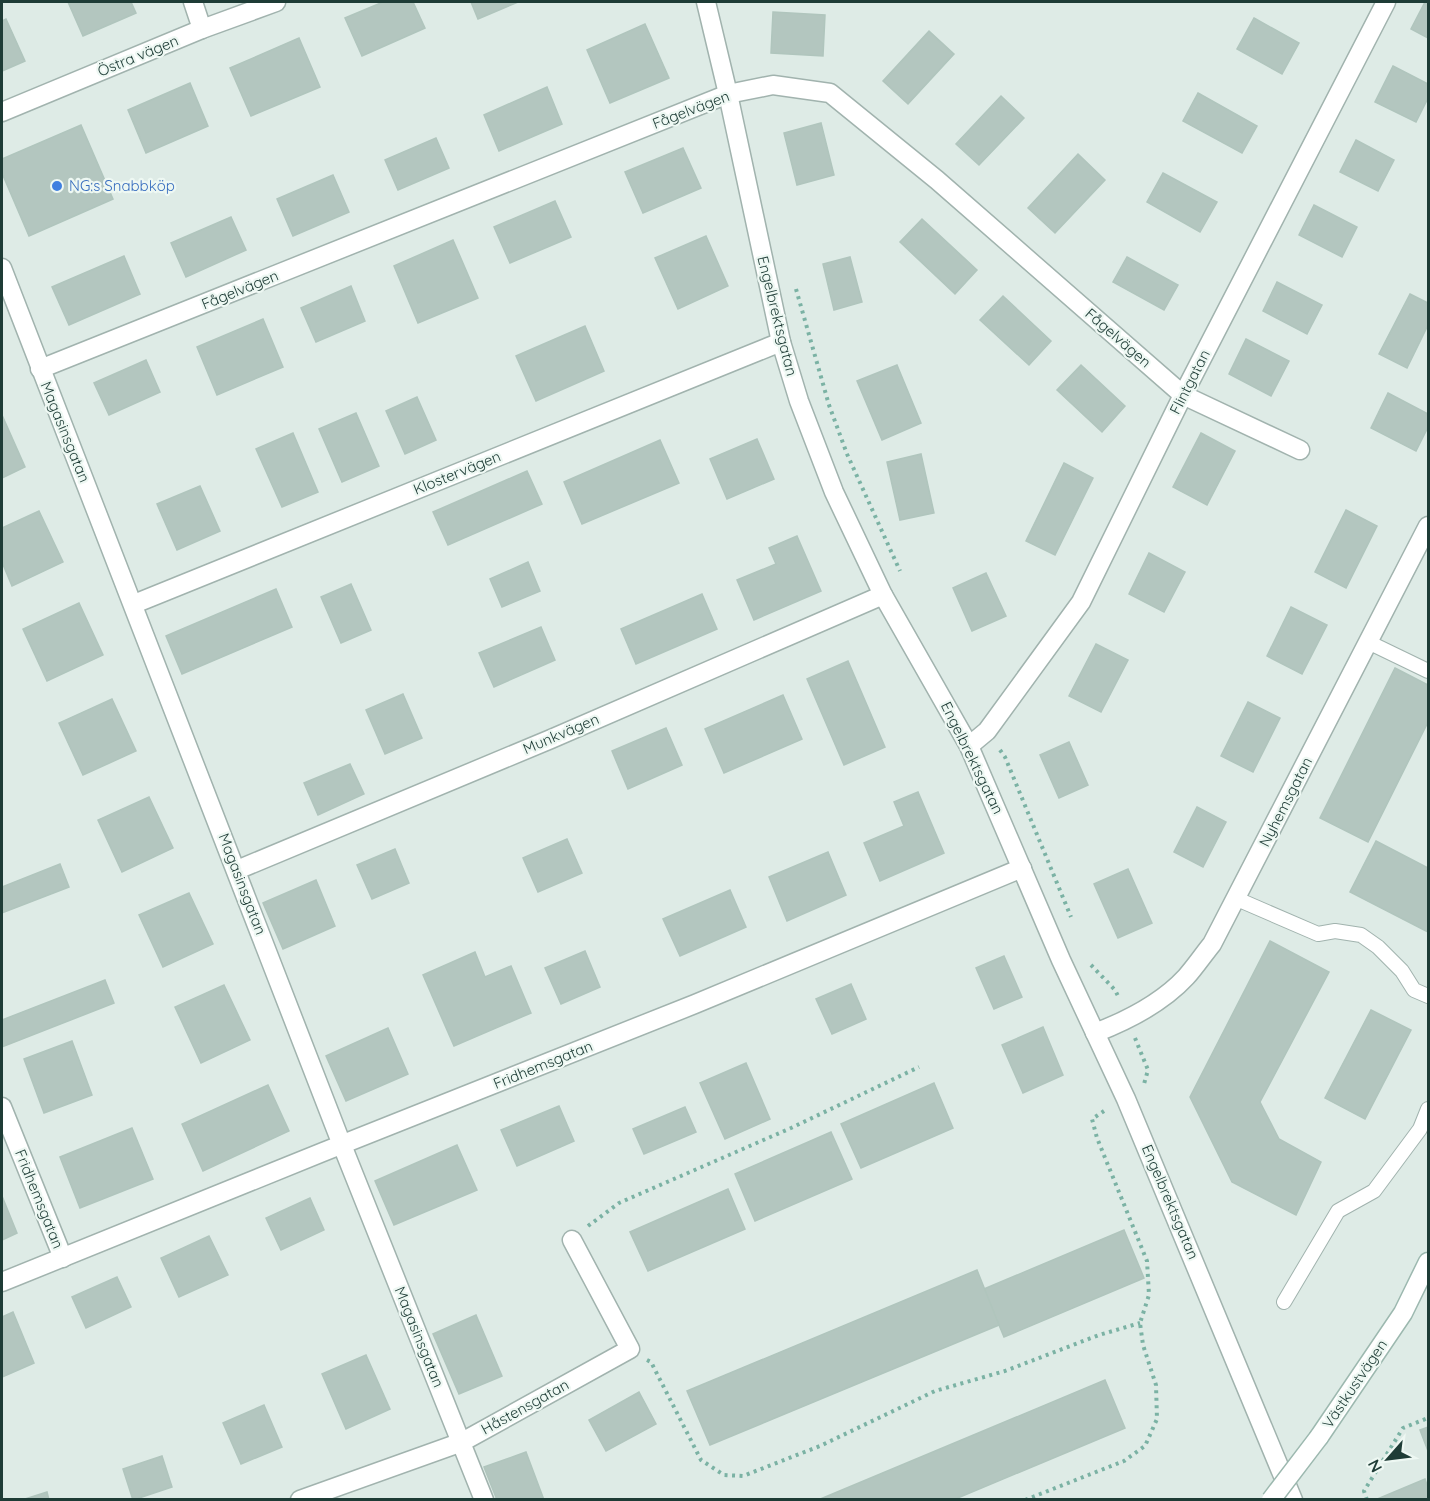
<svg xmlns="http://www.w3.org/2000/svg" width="1430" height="1501" font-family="Quicksand,sans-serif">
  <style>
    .building { fill: #b3c6bf; stroke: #b0c5bd; stroke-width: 1.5 }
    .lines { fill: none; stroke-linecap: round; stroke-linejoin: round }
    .lane-casing { stroke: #a1b3ae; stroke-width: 16 }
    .street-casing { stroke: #a1b3ae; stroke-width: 21 }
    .secondary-casing { stroke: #9cb8af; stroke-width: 21 }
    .path { stroke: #7bb2a4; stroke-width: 4; stroke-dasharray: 3 4.5; stroke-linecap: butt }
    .lane { stroke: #fff; stroke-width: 14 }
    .street { stroke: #fff; stroke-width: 18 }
    .secondary { stroke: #fff; stroke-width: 18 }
    .secondary-bridge-casing { stroke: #9cb8af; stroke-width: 21; stroke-linecap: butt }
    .secondary-bridge { stroke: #fff; stroke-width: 18 }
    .shop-dot { fill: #3f7fe0; stroke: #eef8f3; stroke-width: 2 }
    .labels { text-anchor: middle; stroke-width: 4.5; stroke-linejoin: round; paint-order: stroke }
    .street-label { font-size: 15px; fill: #1e3c36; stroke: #eef8f3 }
    .shop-label { font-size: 15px; fill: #366cbe; stroke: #eef8f3; text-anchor: start }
  </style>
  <rect width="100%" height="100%" fill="#deebe6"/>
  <!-- building -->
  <g class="building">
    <polygon points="68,2 131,2 136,13 83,36"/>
    <polygon points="383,2 413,2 425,28 362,56 345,18"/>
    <polygon points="471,2 518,2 478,19"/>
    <polygon points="1425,2 1428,2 1428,38 1411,29"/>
    <polygon points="773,12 825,15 823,56 771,53"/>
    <polygon points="1254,18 1299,43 1282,74 1237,49"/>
    <polygon points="6,19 25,61 2,71 2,21"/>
    <polygon points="645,24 669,78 610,103 587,50"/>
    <polygon points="929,31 954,54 908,104 883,81"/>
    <polygon points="299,38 320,87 251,116 230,68"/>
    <polygon points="1393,66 1428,84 1428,98 1416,122 1375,102"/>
    <polygon points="190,83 208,126 146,153 128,110"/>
    <polygon points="547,87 562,124 499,151 484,115"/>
    <polygon points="1198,93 1257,126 1242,153 1183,121"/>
    <polygon points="1001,96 1024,118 979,165 956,144"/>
    <polygon points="821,123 834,175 797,185 784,133"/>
    <polygon points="81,125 113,199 29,236 2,173 2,159"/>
    <polygon points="436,138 449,168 398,190 385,160"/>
    <polygon points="1356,140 1394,160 1378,191 1340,172"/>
    <polygon points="683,148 701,188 643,213 625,172"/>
    <polygon points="1078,154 1105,180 1055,233 1028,208"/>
    <polygon points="1163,173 1217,202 1200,232 1147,202"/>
    <polygon points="333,175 349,212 293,236 277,199"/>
    <polygon points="555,201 571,237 510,263 494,227"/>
    <polygon points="1314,205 1357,227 1342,257 1299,235"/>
    <polygon points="231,217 246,250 186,277 171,243"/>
    <polygon points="922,219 977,270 955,294 900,242"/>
    <polygon points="706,236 728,286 678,309 655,258"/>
    <polygon points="453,240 478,298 418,323 394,266"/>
    <polygon points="124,256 140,294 69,325 52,287"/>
    <polygon points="850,257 862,302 834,310 823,264"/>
    <polygon points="1127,257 1178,285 1164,310 1113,282"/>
    <polygon points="1277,282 1322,305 1307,334 1263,311"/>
    <polygon points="351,286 365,321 316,342 301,308"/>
    <polygon points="1410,294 1428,303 1428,325 1407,368 1379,354"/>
    <polygon points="1003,296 1051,341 1029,365 980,320"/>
    <polygon points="263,319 283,367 217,395 197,347"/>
    <polygon points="585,326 604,371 536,401 516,356"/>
    <polygon points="1246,339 1289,361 1271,396 1229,374"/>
    <polygon points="146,360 160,392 109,415 94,383"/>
    <polygon points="897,365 921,423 882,440 857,381"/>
    <polygon points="1081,365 1125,406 1102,432 1057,390"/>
    <polygon points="1388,393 1428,414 1428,427 1416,451 1371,428"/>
    <polygon points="417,397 436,440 405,454 386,411"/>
    <polygon points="356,413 379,466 342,482 319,429"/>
    <polygon points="2,415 25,467 2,478"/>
    <polygon points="293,433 318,492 282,507 256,449"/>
    <polygon points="1201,433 1235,451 1207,505 1173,487"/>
    <polygon points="757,439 774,479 727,499 710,459"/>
    <polygon points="660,440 679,483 582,524 564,482"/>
    <polygon points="921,454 934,513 900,520 887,462"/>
    <polygon points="1064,463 1093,478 1055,555 1026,541"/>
    <polygon points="527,471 542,504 448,545 433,512"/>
    <polygon points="200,486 220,531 177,550 157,504"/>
    <polygon points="1346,510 1377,526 1346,588 1315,572"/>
    <polygon points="39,511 63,562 12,586 2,562 2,528"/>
    <polygon points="797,536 821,591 754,620 737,580 776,564 769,548"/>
    <polygon points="1149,553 1185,572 1164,612 1129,594"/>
    <polygon points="528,562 540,591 502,607 490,579"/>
    <polygon points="986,573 1006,616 972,631 953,588"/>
    <polygon points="351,584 371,630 341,643 321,597"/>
    <polygon points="276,589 292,627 182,674 166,636"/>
    <polygon points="702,594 717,629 636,664 621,629"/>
    <polygon points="79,603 103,655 47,681 23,629"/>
    <polygon points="1291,607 1327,625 1302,674 1267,656"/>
    <polygon points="541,627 555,660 494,687 479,653"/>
    <polygon points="1096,644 1128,660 1101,712 1069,696"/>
    <polygon points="848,661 885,747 844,765 807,679"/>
    <polygon points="1395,668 1428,685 1428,722 1368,842 1320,818"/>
    <polygon points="403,694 422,738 385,754 366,710"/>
    <polygon points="783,695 802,739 724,773 705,729"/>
    <polygon points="112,699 136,751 83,775 59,723"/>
    <polygon points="1248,702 1280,718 1253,772 1221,756"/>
    <polygon points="666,728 682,765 628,789 612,751"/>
    <polygon points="1069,742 1088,785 1059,798 1040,755"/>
    <polygon points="350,764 364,794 318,815 304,783"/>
    <polygon points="918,792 944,853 880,881 864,843 904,826 894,802"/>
    <polygon points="149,797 173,848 122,872 98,820"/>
    <polygon points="1197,807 1226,822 1203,867 1174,852"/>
    <polygon points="567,839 582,873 538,892 523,858"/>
    <polygon points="1376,841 1428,868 1428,932 1350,892"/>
    <polygon points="395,849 409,883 372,899 357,865"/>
    <polygon points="828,852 846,895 787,921 769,877"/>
    <polygon points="60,864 69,887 2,913 2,887"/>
    <polygon points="1128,869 1152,923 1118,938 1094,884"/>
    <polygon points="316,880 335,926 283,949 263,903"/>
    <polygon points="730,890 746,927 680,956 663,919"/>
    <polygon points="189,893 213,944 163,967 139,915"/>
    <polygon points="1270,941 1329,972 1260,1102 1279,1139 1321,1162 1296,1215 1232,1182 1190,1097"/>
    <polygon points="585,951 600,987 561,1004 545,968"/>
    <polygon points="475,952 485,977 511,966 531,1013 454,1046 423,975"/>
    <polygon points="1004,956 1022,997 994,1009 976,968"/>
    <polygon points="105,980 114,1003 2,1047 2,1020"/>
    <polygon points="851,984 866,1019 832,1034 816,999"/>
    <polygon points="224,985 250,1040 201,1063 175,1007"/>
    <polygon points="1371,1010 1411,1030 1365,1119 1325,1098"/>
    <polygon points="1043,1027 1063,1075 1023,1093 1002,1045"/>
    <polygon points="388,1028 408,1074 346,1101 326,1056"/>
    <polygon points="72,1041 92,1095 44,1113 24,1059"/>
    <polygon points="746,1063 770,1119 725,1139 700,1083"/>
    <polygon points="934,1083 953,1128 861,1168 841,1124"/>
    <polygon points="268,1085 289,1131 203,1171 182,1124"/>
    <polygon points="559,1106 574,1141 517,1166 501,1130"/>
    <polygon points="685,1107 696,1132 644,1154 633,1129"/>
    <polygon points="132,1128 153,1179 80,1208 60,1157"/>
    <polygon points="831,1132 852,1179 755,1221 735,1174"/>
    <polygon points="457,1145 477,1190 394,1225 375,1181"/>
    <polygon points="728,1189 745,1229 648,1271 630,1232"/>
    <polygon points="2,1196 17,1233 2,1240"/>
    <polygon points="310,1198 324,1230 281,1250 266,1218"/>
    <polygon points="1124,1230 1144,1278 1004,1337 984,1289"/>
    <polygon points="209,1236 228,1275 179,1297 161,1258"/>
    <polygon points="977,1270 999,1325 710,1445 687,1391"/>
    <polygon points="117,1277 131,1307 86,1328 72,1297"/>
    <polygon points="13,1312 34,1363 2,1377 2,1317"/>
    <polygon points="476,1315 502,1376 459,1394 433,1334"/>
    <polygon points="366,1355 390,1409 346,1429 322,1374"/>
    <polygon points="1105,1380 1125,1428 953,1500 818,1500"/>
    <polygon points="639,1392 656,1424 606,1451 589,1420"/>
    <polygon points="264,1405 282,1447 241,1464 223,1423"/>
    <polygon points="1428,1427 1428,1451 1420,1430"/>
    <polygon points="526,1452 544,1500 497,1500 484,1467"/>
    <polygon points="162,1456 172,1487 133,1500 123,1469"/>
    <polygon points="1425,1479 1428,1488 1428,1500 1375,1500"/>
    <polygon points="47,1492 49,1500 22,1500"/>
  </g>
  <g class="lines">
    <!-- lane casing -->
    <g class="lane-casing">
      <g id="lane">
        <polyline points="1368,642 1428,671"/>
        <polyline points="1237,899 1318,934 1335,931 1361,935 1378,947 1402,971 1414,990 1428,996"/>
        <polyline points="1284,1302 1338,1211 1374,1191 1420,1129 1428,1109"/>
      </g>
    </g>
    <!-- street casing -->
    <g class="street-casing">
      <g id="street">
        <polyline points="193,2 202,29"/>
        <polyline points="706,2 728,94 781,342 799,401 834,492 883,595 969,746 1061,960 1126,1099 1293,1500"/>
        <polyline points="2,112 202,29 276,2"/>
        <polyline points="2,268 342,1145 484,1500"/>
        <polyline points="40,369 728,94 773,85 830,93 937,180 1183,395 1300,450"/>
        <polyline points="134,604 781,342"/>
        <polyline points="969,746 987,731 1081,602 1183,395 1386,2"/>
        <polyline points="237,870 551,739 883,595"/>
        <path d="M1095,1033C1126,1021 1162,1003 1186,977C1195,967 1203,955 1212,944L1428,526"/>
        <polyline points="2,1107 63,1258"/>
        <polyline points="2,1282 323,1152 695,1004 1022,868"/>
        <polyline points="300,1500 462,1442 630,1349 572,1240"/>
      </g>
    </g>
    <!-- secondary casing -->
    <g class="secondary-casing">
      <polyline id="secondary" points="1319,1437 1403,1313 1428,1262"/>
    </g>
    <!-- path -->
    <g class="path">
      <polyline points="796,289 829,405 847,454 900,571"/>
      <polyline points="1000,750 1005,757 1071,917"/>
      <polyline points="1091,965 1115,990 1119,998"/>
      <polyline points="1135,1038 1148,1070 1144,1084"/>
      <polyline points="588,1226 619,1203 791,1128 919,1067"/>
      <polyline points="647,1360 651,1362 701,1460 724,1475 743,1476 820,1446 935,1391 1005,1371 1099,1335 1140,1323"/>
      <polyline points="1025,1500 1124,1461 1145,1446 1157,1419 1156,1385 1143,1345 1140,1323 1149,1295 1147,1261 1097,1138 1092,1119 1104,1111"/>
      <polyline points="1367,1500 1364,1491 1403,1428 1428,1418"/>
    </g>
    <!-- lane -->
    <use href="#lane" class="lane"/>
    <!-- street -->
    <use href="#street" class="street"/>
    <!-- secondary -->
    <use href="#secondary" class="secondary"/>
    <!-- secondary-bridge casing -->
    <g class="secondary-bridge-casing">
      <polyline id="secondary-bridge" points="1271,1500 1319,1437"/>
    </g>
    <!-- secondary-bridge -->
    <use href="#secondary-bridge" class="secondary-bridge"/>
  </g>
  <!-- markers -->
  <circle class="shop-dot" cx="57" cy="186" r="6"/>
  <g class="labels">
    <!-- street labels -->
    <g class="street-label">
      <text transform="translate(138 56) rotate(-22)" y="5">Östra vägen</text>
      <text transform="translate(691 110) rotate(-21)" y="5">Fågelvägen</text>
      <text transform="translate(240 290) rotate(-22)" y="5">Fågelvägen</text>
      <text transform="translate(777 316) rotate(76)" y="5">Engelbrektsgatan</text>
      <text transform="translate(1118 338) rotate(41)" y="5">Fågelvägen</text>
      <text transform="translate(1190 382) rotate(-63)" y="5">Flintgatan</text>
      <text transform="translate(65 432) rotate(68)" y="5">Magasinsgatan</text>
      <text transform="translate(457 473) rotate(-22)" y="5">Klostervägen</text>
      <text transform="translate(561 734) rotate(-23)" y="5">Munkvägen</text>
      <text transform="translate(972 758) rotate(64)" y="5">Engelbrektsgatan</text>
      <text transform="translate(1286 802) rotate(-63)" y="5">Nyhemsgatan</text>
      <text transform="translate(242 884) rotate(69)" y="5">Magasinsgatan</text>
      <text transform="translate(543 1065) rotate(-22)" y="5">Fridhemsgatan</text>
      <text transform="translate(39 1199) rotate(68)" y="5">Fridhemsgatan</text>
      <text transform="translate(1170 1202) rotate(67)" y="5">Engelbrektsgatan</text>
      <text transform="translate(419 1337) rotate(68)" y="5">Magasinsgatan</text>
      <text transform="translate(1355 1384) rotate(-56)" y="5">Västkustvägen</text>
      <text transform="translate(525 1407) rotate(-29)" y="5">Håstensgatan</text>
    </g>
    <!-- shop labels -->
    <g class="shop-label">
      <text x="69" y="191">NG:s Snabbköp</text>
    </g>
  </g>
  <!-- border -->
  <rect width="1430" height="1501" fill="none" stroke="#1e3c36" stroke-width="6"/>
  <!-- north arrow -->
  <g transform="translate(1388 1459) rotate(242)" stroke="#eef8f3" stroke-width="4.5" paint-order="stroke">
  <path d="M0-4.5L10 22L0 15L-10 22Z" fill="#1e3c36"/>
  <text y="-9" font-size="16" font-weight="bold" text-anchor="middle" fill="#1e3c36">N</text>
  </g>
</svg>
